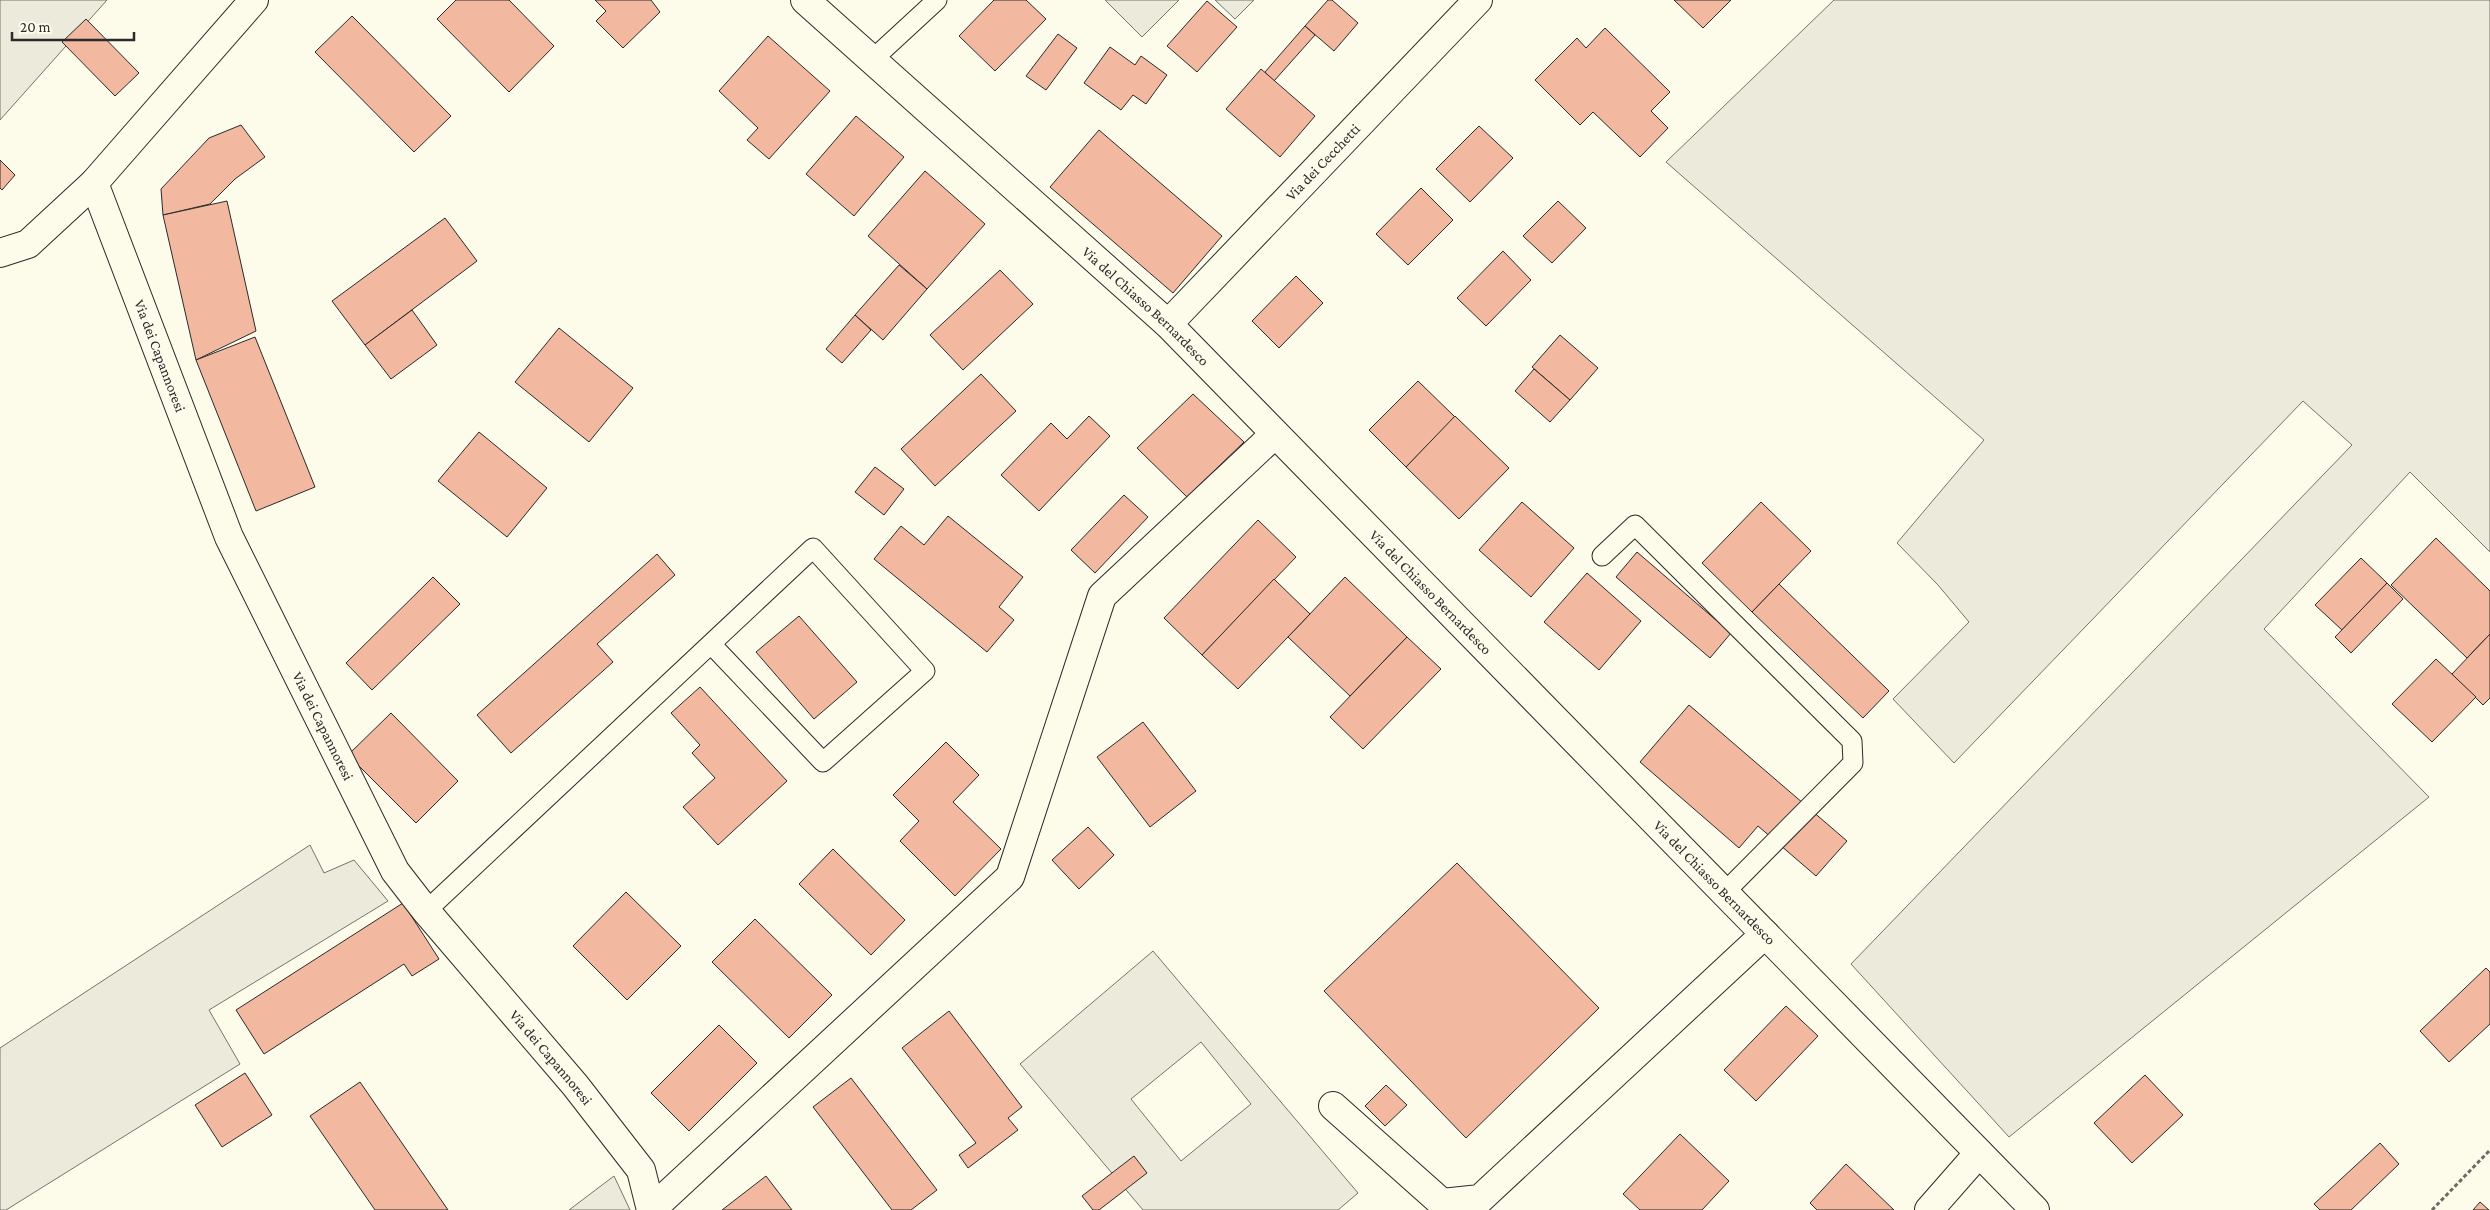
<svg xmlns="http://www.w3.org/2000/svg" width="2490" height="1210" font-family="'Crimson Pro',serif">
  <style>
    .green { fill: #ecebdb; stroke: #74746e; fill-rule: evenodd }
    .building { fill: #f2b8a0; stroke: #2b2b2b }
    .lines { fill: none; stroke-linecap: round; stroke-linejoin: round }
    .service-casing { stroke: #2b2b2b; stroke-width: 21 }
    .minor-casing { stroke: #2b2b2b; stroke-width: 30 }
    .path { stroke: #6a6964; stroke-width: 3; stroke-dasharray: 4 2.5; stroke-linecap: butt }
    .service { stroke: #fdfbea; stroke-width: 19 }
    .minor { stroke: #fdfbea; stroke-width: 28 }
    .labels { text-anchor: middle; stroke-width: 4; stroke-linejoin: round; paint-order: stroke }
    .street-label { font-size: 15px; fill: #2b2b2b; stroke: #fdfbea }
  </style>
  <rect width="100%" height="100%" fill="#fdfbea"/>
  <!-- green -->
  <g class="green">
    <polygon points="0,0 107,0 0,120"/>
    <polygon points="1105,0 1179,0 1142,37"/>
    <polygon points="1215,0 1254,0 1235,19"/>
    <polygon points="1834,0 2490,0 2490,552 2410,472 2264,629 2429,797 2009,1137 1851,964 2352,445 2303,401 1954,763 1893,699 1969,622 1938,585 1897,543 1984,440 1666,162"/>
    <polygon points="310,845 324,873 354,860 388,901 209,1010 240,1064 6,1210 0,1210 0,1048"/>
    <path d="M1153,951L1358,1193L1338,1210H1143L1020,1064ZM1201,1042L1251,1104L1181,1161L1131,1099Z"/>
    <polygon points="614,1176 630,1210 569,1210"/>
  </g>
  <!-- building -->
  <g class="building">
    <polygon points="456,0 509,0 554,46 509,92 437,19"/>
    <polygon points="595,0 651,0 660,12 623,48 596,21 606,11"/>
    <polygon points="994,0 1026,0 1046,19 995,71 959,36"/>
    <polygon points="1328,0 1332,0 1358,23 1334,51 1305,26"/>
    <polygon points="1674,0 1731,0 1703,28"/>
    <polygon points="1207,1 1237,27 1197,72 1167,46"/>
    <polygon points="352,16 451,116 414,152 315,52"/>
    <polygon points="86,19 139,73 115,96 62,42"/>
    <polygon points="1305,26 1315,35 1274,81 1265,72"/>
    <polygon points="1605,28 1670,92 1651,111 1668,128 1640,157 1593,112 1580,125 1535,80 1577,38 1586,48"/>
    <polygon points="1058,34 1077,48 1046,90 1026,76"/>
    <polygon points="768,36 830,91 769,159 747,140 758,128 719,91"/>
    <polygon points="1110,47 1135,65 1141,56 1167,75 1146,104 1133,95 1121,110 1084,83"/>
    <polygon points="1261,69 1315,116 1280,157 1226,109"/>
    <polygon points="856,116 904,157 854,216 806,174"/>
    <polygon points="241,125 265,157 235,179 210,204 163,215 161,189 209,138"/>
    <polygon points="1479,126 1513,158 1470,202 1436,169"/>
    <polygon points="1099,130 1222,236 1173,293 1050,187"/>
    <polygon points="0,160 15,175 2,190 0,188"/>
    <polygon points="925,171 985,224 927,289 868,236"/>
    <polygon points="1421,188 1453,220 1408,265 1376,234"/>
    <polygon points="227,201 256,331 196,360 163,215"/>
    <polygon points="1558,201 1586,228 1552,263 1523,236"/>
    <polygon points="445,218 477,261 365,345 332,301"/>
    <polygon points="1503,251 1531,280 1486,326 1457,298"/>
    <polygon points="899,265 927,289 883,340 855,315"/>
    <polygon points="1000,270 1033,304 963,370 930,335"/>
    <polygon points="1296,276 1323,303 1279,348 1252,321"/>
    <polygon points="412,310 437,345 391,379 365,345"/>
    <polygon points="855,315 871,330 842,363 826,349"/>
    <polygon points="559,328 633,388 589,442 515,382"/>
    <polygon points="1560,335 1598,368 1570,400 1532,367"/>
    <polygon points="255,337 315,487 256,511 196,360"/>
    <polygon points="1534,369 1570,400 1550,422 1515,391"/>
    <polygon points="981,374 1016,411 935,486 901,449"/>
    <polygon points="1418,381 1455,417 1406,467 1369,430"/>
    <polygon points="1193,394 1244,442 1187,497 1137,448"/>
    <polygon points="1089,416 1110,436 1039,511 1001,475 1051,423 1067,439"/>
    <polygon points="1455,416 1509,468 1459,519 1406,467"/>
    <polygon points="479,432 547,488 507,537 438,481"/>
    <polygon points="875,467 904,489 884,515 855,492"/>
    <polygon points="1124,495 1148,517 1095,573 1071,550"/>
    <polygon points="1522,502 1574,548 1531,597 1479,550"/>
    <polygon points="1761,502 1811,551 1752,612 1702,563"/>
    <polygon points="948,516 1023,577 999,607 1014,620 987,652 874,559 901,526 924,545"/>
    <polygon points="1258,520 1296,557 1202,655 1164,618"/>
    <polygon points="2436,538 2490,591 2490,634 2467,658 2391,585"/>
    <polygon points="1637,552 1731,633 1710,658 1616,577"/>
    <polygon points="657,554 675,575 597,644 613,662 511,753 477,715"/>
    <polygon points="2361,558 2387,583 2342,630 2315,605"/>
    <polygon points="1587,573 1641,621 1599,670 1544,622"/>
    <polygon points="433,577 460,604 372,690 346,663"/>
    <polygon points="1345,577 1407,637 1350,696 1288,637"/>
    <polygon points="1274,579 1310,614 1238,689 1202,655"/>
    <polygon points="2387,583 2403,599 2351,653 2335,637"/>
    <polygon points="1779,584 1889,691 1863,718 1752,612"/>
    <polygon points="799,616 857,682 814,719 756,652"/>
    <polygon points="2490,634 2490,698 2483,705 2452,674"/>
    <polygon points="1407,637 1441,669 1363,749 1330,717"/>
    <polygon points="2436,659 2476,697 2432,742 2392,704"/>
    <polygon points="700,687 787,781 718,845 683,807 715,778 692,753 700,745 671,713"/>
    <polygon points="1689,705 1847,841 1816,876 1758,826 1739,848 1640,762"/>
    <polygon points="391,713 458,781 416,823 348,755"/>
    <polygon points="1143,722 1196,791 1150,827 1097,757"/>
    <polygon points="946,742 979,775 953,802 1001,849 955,896 900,841 919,821 893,795"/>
    <polygon points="1088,827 1114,855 1079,889 1052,860"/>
    <polygon points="833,849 905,920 871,955 799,884"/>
    <polygon points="1457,863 1599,1008 1466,1138 1324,991"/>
    <polygon points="626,892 681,946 627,1000 573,946"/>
    <polygon points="403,903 439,959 412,976 404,964 264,1054 236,1010"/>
    <polygon points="755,919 832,995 789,1038 712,962"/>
    <polygon points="2486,968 2490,972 2490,1024 2449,1062 2420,1031"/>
    <polygon points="1786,1006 1818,1036 1756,1101 1724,1070"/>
    <polygon points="949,1011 1022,1107 1008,1118 1018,1130 968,1168 959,1155 976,1143 902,1048"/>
    <polygon points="719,1025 757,1063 689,1131 651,1093"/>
    <polygon points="245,1073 272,1115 222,1147 195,1105"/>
    <polygon points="2145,1075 2183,1115 2132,1163 2094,1123"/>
    <polygon points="851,1078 937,1190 911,1210 892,1210 813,1107"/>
    <polygon points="360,1082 448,1210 375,1210 310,1116"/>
    <polygon points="1386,1085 1407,1105 1385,1126 1365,1106"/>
    <polygon points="1680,1134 1729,1181 1702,1210 1640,1210 1623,1194"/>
    <polygon points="2380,1143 2399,1164 2351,1210 2320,1210 2314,1204"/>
    <polygon points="1134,1156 1147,1173 1099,1210 1093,1210 1082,1196"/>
    <polygon points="1846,1164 1894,1210 1817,1210 1810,1203"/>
    <polygon points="766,1176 792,1210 722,1210"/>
    <polygon points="2480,1202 2489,1210 2473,1210"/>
  </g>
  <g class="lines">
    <!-- service casing -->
    <g class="service-casing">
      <g id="service">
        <polyline points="872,60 937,0"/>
        <polyline points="1602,556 1635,525 1852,741 1853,763 1725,892"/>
        <polyline points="426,911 813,548 925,671 823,762 711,644"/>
      </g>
    </g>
    <!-- minor casing -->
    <g class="minor-casing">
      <g id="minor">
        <path id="s1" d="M805,0L1168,324L2035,1210"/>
        <path id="s2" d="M94,183L229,537L395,871L426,911L575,1085L641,1170L651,1210"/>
        <polyline points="0,253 28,244 94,183 254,0"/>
        <path id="s3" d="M1168,324L1478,0"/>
        <polyline points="1333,1106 1442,1203 1480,1199 1765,934"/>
        <polyline points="651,1210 1010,877 1102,596 1275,434"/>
        <polyline points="1929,1210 1979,1153"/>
      </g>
    </g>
    <!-- path -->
    <polyline class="path" points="2432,1210 2490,1150"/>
    <!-- service -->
    <use href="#service" class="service"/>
    <!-- minor -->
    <use href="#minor" class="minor"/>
  </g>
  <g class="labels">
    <!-- street labels -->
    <g class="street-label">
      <text dy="5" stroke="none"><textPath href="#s3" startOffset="224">Via dei Cecchetti</textPath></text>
      <text dy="5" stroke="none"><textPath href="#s1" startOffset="458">Via del Chiasso Bernardesco</textPath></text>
      <text dy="5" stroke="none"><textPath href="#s2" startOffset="185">Via dei Capannoresi</textPath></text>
      <text dy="5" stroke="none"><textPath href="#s1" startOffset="862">Via del Chiasso Bernardesco</textPath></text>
      <text dy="5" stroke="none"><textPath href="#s2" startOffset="590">Via dei Capannoresi</textPath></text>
      <text dy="5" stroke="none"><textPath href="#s1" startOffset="1268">Via del Chiasso Bernardesco</textPath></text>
      <text dy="5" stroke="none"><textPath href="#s2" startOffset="995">Via dei Capannoresi</textPath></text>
    </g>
  </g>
  <!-- scale -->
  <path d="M12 32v8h122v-8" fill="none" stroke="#2b2b2b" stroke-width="2.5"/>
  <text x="20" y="32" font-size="15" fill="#2b2b2b" stroke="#fdfbea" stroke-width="4" paint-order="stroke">20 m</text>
</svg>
